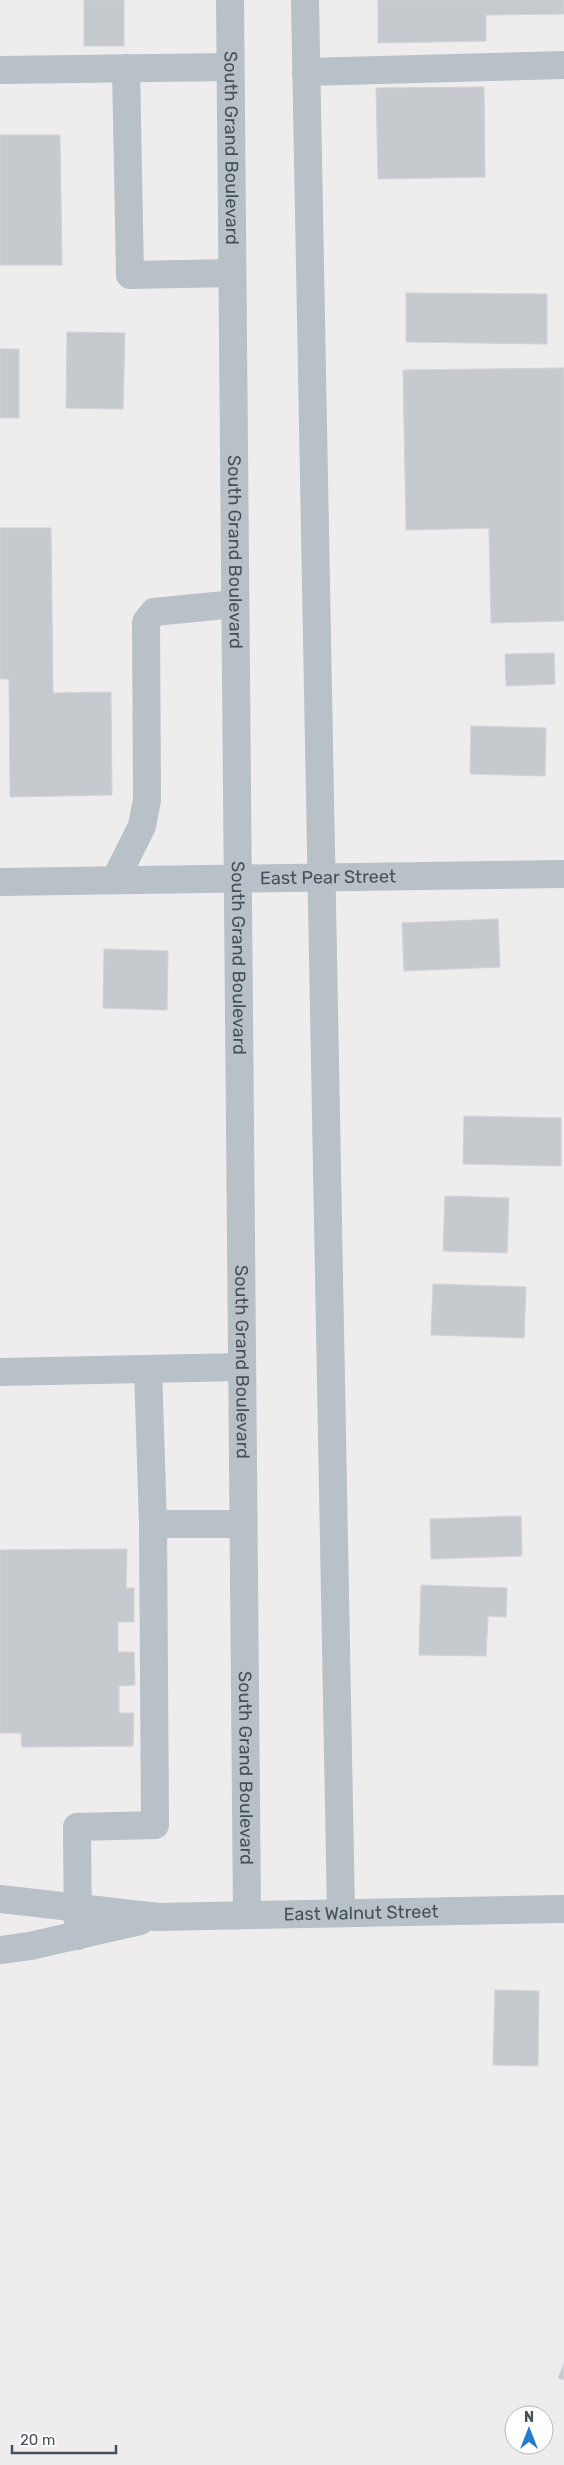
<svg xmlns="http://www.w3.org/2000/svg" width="564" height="2465" font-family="Rubik,sans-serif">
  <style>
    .building { fill: #c6c9ce; stroke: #d0d2d7 }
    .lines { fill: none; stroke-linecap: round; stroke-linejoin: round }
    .minor { stroke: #b8c1c7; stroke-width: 28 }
    .labels { text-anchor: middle; stroke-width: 4; stroke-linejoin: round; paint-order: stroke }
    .street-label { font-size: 18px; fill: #455057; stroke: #fff }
  </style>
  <rect width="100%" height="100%" fill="#eeecec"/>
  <!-- building -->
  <g class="building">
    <rect x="84" y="0" width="40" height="46"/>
    <polygon points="378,0 564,0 564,14 486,15 486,41 378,43"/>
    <polygon points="484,87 485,177 378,179 376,88"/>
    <polygon points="0,135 60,135 62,265 0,265"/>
    <polygon points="406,293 547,294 547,344 406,342"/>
    <polygon points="67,332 125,333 123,409 66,408"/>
    <rect x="0" y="349" width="19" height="69"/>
    <polygon points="564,368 564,621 491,623 489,528 406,530 403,370"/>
    <polygon points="0,528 51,528 53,693 111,692 112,795 10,797 9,679 0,679"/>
    <polygon points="554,653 555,684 506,686 505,654"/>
    <polygon points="471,726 546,728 545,776 470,774"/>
    <polygon points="498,919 500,967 404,971 402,923"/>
    <polygon points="104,949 168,951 167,1010 103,1008"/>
    <polygon points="464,1116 561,1118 561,1166 463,1164"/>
    <polygon points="445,1196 509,1198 507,1253 443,1251"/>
    <polygon points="433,1284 526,1287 524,1338 431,1335"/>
    <polygon points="521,1516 522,1556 431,1559 430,1519"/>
    <polygon points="127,1549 126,1588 134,1588 134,1622 118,1622 118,1652 134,1652 135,1685 119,1686 119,1713 134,1713 133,1746 22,1747 21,1733 0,1733 0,1550"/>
    <polygon points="421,1585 507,1588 506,1617 488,1616 486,1656 419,1655"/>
    <polygon points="495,1990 539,1991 538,2066 493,2065"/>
    <polygon points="564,2364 564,2380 558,2378"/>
  </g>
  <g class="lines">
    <!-- minor -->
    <g class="minor">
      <path id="s1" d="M230,0L247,1915"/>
      <polyline points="305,0 341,1913"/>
      <polyline points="126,68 130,275 232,273"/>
      <polyline points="0,70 230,67"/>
      <polyline points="306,72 564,65"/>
      <polyline points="115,880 142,826 147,800 146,622 154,612 235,604"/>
      <path id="s2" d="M0,882L564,874"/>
      <polyline points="0,1372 242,1367"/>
      <polyline points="153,1524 243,1524"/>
      <path id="s3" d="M0,1899L158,1917L564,1909"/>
      <polyline points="78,1936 77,1827 155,1825 153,1524 148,1369"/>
      <polyline points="0,1950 30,1946 140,1921"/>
    </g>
  </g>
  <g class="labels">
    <!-- street labels -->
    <g class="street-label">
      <text dy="6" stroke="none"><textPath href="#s1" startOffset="148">South Grand Boulevard</textPath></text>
      <text dy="6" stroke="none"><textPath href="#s1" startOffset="552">South Grand Boulevard</textPath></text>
      <text dy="6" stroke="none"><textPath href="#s2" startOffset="328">East Pear Street</textPath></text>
      <text dy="6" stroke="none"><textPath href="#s1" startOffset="958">South Grand Boulevard</textPath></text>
      <text dy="6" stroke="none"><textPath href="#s1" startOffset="1362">South Grand Boulevard</textPath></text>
      <text dy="6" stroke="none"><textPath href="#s1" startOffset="1768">South Grand Boulevard</textPath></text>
      <text dy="6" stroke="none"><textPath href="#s3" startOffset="362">East Walnut Street</textPath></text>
    </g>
  </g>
  <!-- north arrow -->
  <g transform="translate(529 2430)"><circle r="24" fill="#ffffff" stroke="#b5b9bc"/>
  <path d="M0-4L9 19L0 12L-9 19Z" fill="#2579cf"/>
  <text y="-8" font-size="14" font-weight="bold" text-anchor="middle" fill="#455057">N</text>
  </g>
  <!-- scale -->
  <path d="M12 2445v8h104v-8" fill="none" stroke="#455057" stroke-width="2.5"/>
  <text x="20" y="2445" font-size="15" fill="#455057" stroke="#ffffff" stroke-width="4" paint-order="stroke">20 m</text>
</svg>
